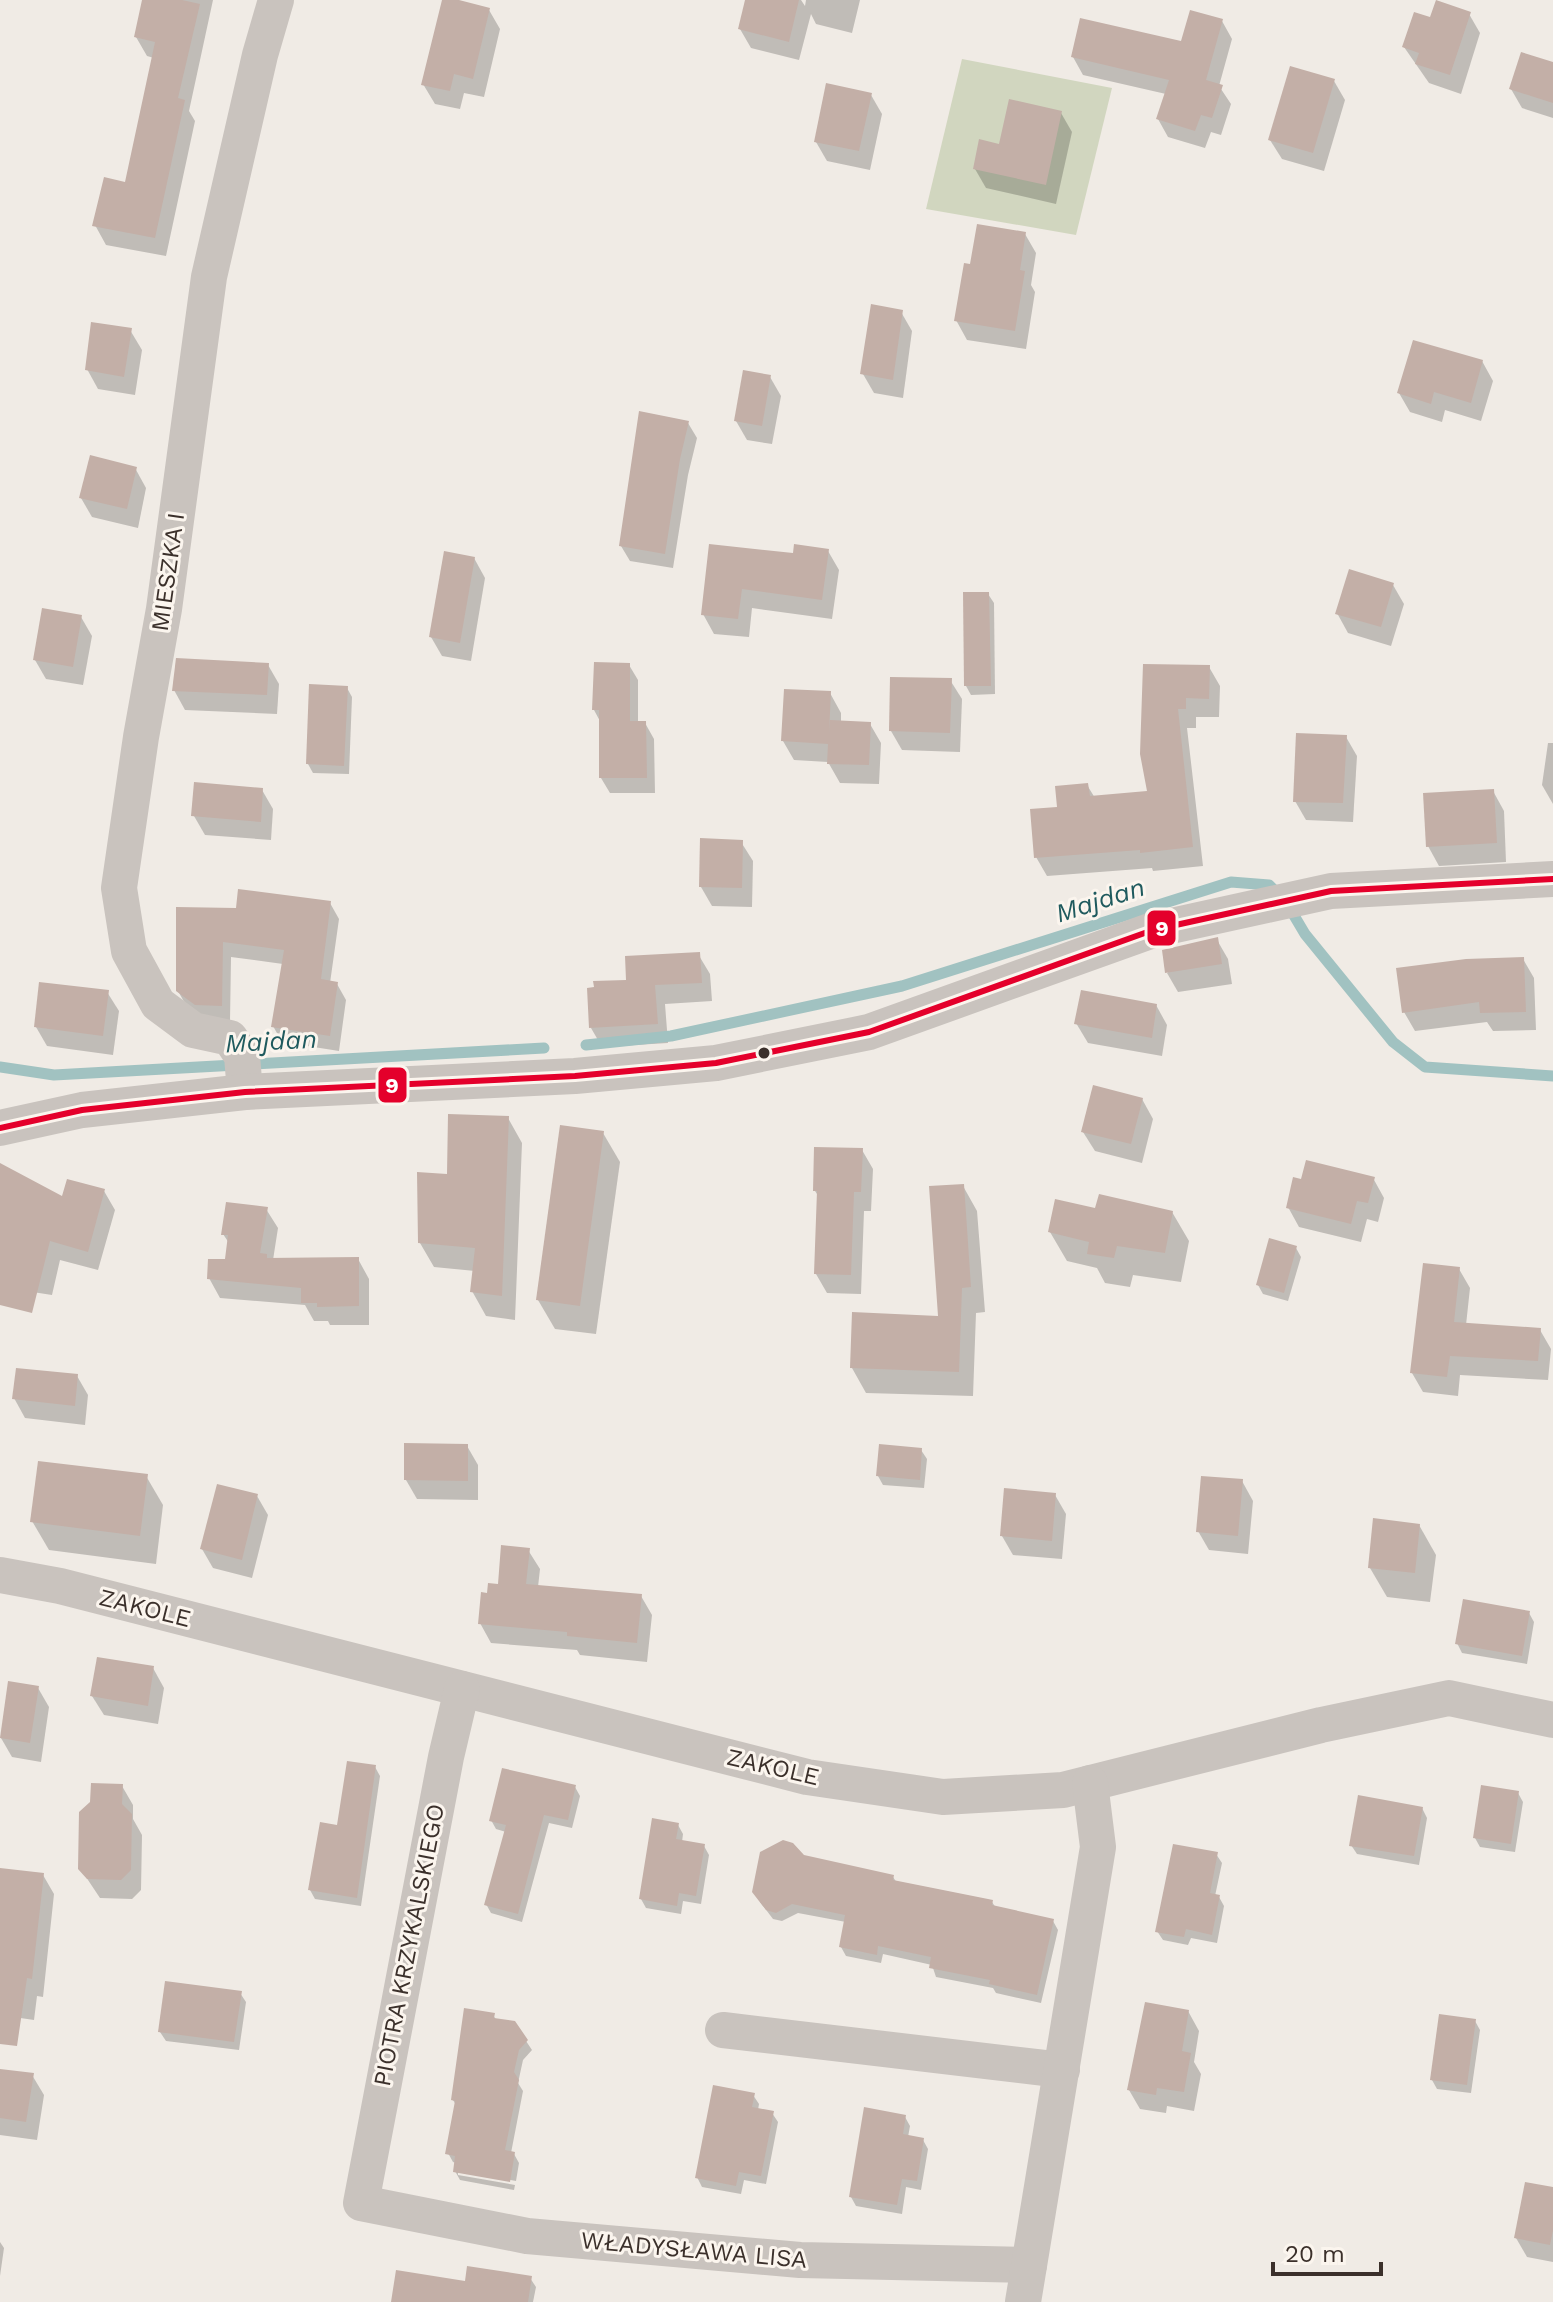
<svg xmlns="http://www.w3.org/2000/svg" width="1553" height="2302" font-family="'Work Sans',sans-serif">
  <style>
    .green { fill: #d1d6bf }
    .shadow { fill: #0003 }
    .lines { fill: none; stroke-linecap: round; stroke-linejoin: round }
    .stream { stroke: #a1c2c1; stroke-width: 11 }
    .building { fill: #c3afa7 }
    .minor { stroke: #c9c3be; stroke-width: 36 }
    .bus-1-casing { stroke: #fbf5ee; stroke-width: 12 }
    .bus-1 { stroke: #e4002b; stroke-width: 6 }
    .bus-dot { fill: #3b302b; stroke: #fbf5ee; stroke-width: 3 }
    .labels { text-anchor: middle; stroke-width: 6; stroke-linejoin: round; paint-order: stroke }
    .street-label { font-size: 24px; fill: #3b302b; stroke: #fbf5ee }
    .water-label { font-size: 26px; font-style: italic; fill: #1f5a5e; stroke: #fbf5ee }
    .line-badge { stroke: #fbf5ee; stroke-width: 3 }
    .badge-label { font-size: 22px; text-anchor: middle; font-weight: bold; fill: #fff }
  </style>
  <rect width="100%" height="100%" fill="#f0ebe5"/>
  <!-- green -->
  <polygon class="green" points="962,59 1112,88 1076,235 926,209"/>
  <!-- shadow -->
  <g class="shadow">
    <polygon points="144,0 213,0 189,111 195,121 166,256 106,245 95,225 126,184 154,58 147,56 136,37"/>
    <polygon points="444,0 489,10 500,29 484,97 464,93 460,109 435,104 423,84"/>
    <polygon points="747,0 801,0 805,6 806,0 860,0 852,33 816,24 811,14 799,60 751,48 740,29"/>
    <polygon points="1469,14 1480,33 1461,94 1429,83 1404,47 1431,19"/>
    <polygon points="1222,21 1232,39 1219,86 1231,104 1221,135 1211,132 1205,148 1168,137 1158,119 1166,94 1083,75 1073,57 1182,44"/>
    <polygon points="1553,65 1553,118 1522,108 1511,89"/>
    <polygon points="1334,81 1345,100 1324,171 1282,159 1270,140"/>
    <polygon points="871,95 882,114 870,170 827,161 816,142"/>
    <polygon points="1061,113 1072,132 1056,204 986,188 975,169 1001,146"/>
    <polygon points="1025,234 1036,253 1031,285 1035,292 1026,349 967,340 956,320 972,267"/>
    <polygon points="901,312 912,331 903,398 874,393 863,374"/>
    <polygon points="130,330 142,350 135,395 98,389 87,369"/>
    <polygon points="1482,361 1493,381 1481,421 1445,410 1442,422 1410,412 1399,393"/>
    <polygon points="770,377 781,396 772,444 747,440 736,421"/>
    <polygon points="688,423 697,438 688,475 673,568 630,561 621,546"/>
    <polygon points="135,468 146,488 138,528 92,517 81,498"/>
    <polygon points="828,551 839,570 832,619 752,608 749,637 714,634 703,614 794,555"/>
    <polygon points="474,558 485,578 471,661 442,656 431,637"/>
    <polygon points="1393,585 1404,604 1391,646 1348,633 1337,613"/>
    <polygon points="988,594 994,603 995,694 971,695 966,686"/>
    <polygon points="81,617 92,636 83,685 46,679 35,660"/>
    <polygon points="268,665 279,684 277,714 185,710 174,690"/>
    <polygon points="629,665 638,680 638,723 645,723 654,739 655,793 610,793 601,778 601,723 594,710"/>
    <polygon points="1145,666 1209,667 1220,686 1219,717 1196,717 1196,728 1187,728 1203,866 1153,871 1152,868 1047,876 1036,857 1059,809 1087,785 1095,798 1150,793"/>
    <polygon points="950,680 962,699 960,752 902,750 891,731"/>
    <polygon points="347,688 352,697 349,774 313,773 308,764"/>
    <polygon points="830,693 841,713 841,722 870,724 881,743 879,784 840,783 828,762 794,760 783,741"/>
    <polygon points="1346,737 1357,756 1353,822 1306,820 1295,801"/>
    <polygon points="1548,743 1553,743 1553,804 1542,785"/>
    <polygon points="262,790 273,809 271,840 205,835 194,816"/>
    <polygon points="1493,791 1504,811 1506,862 1439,866 1428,846"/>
    <polygon points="741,842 753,861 752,907 712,906 701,887"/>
    <polygon points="330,903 339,919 330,983 337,984 346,1000 339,1051 282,1042 273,1026 283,964 231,957 230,1021 205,1020 187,1007 178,991 237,910"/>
    <polygon points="1217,940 1228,959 1232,984 1178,992 1167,973"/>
    <polygon points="698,954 710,974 712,1001 665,1004 668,1043 602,1047 591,1028 628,981"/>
    <polygon points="1523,959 1534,978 1536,1030 1493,1031 1487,1022 1415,1031 1404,1012"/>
    <polygon points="107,992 119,1011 113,1055 47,1046 36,1027"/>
    <polygon points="1156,1005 1167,1025 1162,1056 1088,1043 1076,1023"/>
    <polygon points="1142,1099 1153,1119 1142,1163 1095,1151 1083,1132"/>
    <polygon points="508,1118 522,1143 515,1320 486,1316 472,1291 475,1271 434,1267 420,1243 449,1176"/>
    <polygon points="603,1133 620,1162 596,1334 555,1329 538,1300"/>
    <polygon points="862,1150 873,1169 871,1211 864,1211 861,1294 827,1293 816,1274 819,1197 815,1191"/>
    <polygon points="0,1176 64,1198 104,1191 115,1210 98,1270 60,1260 52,1295 0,1287"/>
    <polygon points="1373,1178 1384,1198 1378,1222 1367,1219 1361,1242 1299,1227 1288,1207"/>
    <polygon points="963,1186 977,1211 985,1312 976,1313 973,1396 866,1393 852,1368 940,1318"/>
    <polygon points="266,1209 278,1228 273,1260 358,1259 369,1279 369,1325 330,1325 328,1321 314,1321 305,1305 220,1298 209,1278 227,1261 229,1243 223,1234"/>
    <polygon points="1097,1211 1172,1212 1189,1241 1181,1282 1133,1275 1130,1287 1105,1283 1097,1268 1067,1261 1050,1232"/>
    <polygon points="1296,1248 1301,1257 1288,1301 1263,1294 1258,1285"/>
    <polygon points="1459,1269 1470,1288 1466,1325 1540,1330 1551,1349 1548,1380 1460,1375 1458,1396 1423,1392 1412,1373"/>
    <polygon points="77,1376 88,1395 85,1425 25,1418 14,1398"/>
    <polygon points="467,1446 478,1465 478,1500 417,1499 406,1480"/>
    <polygon points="921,1450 927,1459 924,1488 883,1485 878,1476"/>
    <polygon points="146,1476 163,1505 156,1564 49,1550 32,1521"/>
    <polygon points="1242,1481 1253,1501 1248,1554 1209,1550 1198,1531"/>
    <polygon points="1055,1495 1066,1514 1062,1559 1013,1555 1002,1536"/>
    <polygon points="257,1496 268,1515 252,1578 213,1568 202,1549"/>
    <polygon points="1419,1525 1436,1555 1430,1602 1387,1597 1370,1568"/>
    <polygon points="528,1550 540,1569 538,1587 641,1596 652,1615 647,1662 580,1655 577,1650 491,1643 480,1623 499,1586"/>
    <polygon points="1529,1613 1534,1622 1527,1664 1462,1653 1457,1643"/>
    <polygon points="153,1668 164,1688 158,1724 104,1715 92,1696"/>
    <polygon points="38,1688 49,1707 41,1762 12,1757 1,1738"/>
    <polygon points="375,1767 380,1776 361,1906 315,1899 310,1890 338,1827"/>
    <polygon points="122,1786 133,1805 133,1819 142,1835 141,1890 132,1899 100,1898 80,1868"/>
    <polygon points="575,1787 580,1796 572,1828 549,1823 522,1922 491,1913 486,1904 506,1832 496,1829 491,1820"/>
    <polygon points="1518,1793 1523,1802 1515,1852 1480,1847 1475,1838"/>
    <polygon points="1422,1808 1427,1818 1419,1865 1357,1854 1351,1845"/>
    <polygon points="678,1825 683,1834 682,1842 704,1846 709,1855 701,1904 683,1901 681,1914 646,1908 641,1899"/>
    <polygon points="1216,1854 1222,1863 1215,1896 1219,1897 1224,1906 1217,1943 1191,1938 1188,1945 1163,1940 1157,1931"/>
    <polygon points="803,1857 893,1877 897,1883 992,1902 996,1908 1053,1921 1058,1930 1041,2003 996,1993 993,1988 936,1977 932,1965 883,1954 881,1963 846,1956 841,1947 846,1922 798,1913 782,1921 773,1919 760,1902"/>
    <polygon points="0,1870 43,1875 54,1894 43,1997 37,1996 34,2020 0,2015"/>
    <polygon points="240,1993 246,2002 239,2050 166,2041 160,2032"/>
    <polygon points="1188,2011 1199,2031 1194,2062 1201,2074 1194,2111 1167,2106 1166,2113 1140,2109 1129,2090"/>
    <polygon points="493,2015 497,2021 514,2023 532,2050 523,2060 518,2083 523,2091 511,2153 514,2154 519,2163 516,2181 458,2170 458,2175 515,2185 514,2190 460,2180 455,2171 456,2163 453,2162 448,2153 456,2105 453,2100"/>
    <polygon points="1475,2021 1480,2030 1471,2093 1437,2089 1432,2080"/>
    <polygon points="0,2071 32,2075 44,2095 37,2140 0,2135"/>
    <polygon points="753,2095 759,2104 758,2110 772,2113 778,2122 766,2184 744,2180 741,2194 702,2187 697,2177"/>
    <polygon points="905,2117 910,2126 908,2137 923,2140 928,2149 921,2190 906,2187 902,2214 856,2206 851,2197"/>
    <polygon points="1553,2189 1553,2262 1527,2257 1516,2238"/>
    <polygon points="0,2242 4,2248 0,2276"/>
    <polygon points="530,2278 536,2287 533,2302 393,2302 466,2283"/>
  </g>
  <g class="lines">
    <!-- stream -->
    <g class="stream">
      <polyline points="1289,907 1305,934 1393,1042 1425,1067 1553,1076"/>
      <polyline points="586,1045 671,1036 902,986 1231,882 1269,885 1278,894"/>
      <polyline points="0,1067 54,1075 544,1048"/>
    </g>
  </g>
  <!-- building -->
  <g class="building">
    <polygon points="142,0 182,0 200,4 178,98 185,100 155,238 92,226 104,177 125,182 155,42 134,37"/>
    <polygon points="442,0 459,0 490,8 473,79 454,74 450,91 421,85"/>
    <polygon points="745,0 799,0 789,42 738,29"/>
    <polygon points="1436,0 1471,12 1450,75 1415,64 1419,53 1402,47 1414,12 1430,17"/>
    <polygon points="1190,10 1223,19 1206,80 1223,85 1212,118 1201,115 1195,131 1156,119 1169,80 1071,57 1080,18 1181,41"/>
    <polygon points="1521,52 1553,62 1553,103 1509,89"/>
    <polygon points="1290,66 1335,79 1313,153 1268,140"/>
    <polygon points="826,83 872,93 859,151 814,142"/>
    <polygon points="1009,99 1062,111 1046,185 973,169 979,139 999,144"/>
    <polygon points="977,224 1026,232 1020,270 1025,271 1015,331 954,321 964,263 970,264"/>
    <polygon points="871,304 903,310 893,380 860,374"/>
    <polygon points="91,322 132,328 124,377 85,370"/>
    <polygon points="1413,340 1483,360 1471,403 1434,392 1431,404 1397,393"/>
    <polygon points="743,370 771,375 762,426 734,421"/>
    <polygon points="639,411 689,421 680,459 665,554 619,546"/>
    <polygon points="90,455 137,467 127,509 79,498"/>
    <polygon points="709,544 793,553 794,544 829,549 822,600 742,589 738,619 701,615"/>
    <polygon points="444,551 475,557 460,643 429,637"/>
    <polygon points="1349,569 1394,583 1381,627 1335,614"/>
    <polygon points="963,592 989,592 991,686 964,686"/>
    <polygon points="42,608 82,615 73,667 33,660"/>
    <polygon points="176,658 269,663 267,695 172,691"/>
    <polygon points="594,662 630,663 630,721 646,721 647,778 599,778 599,710 592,710"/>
    <polygon points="1143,664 1210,665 1209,699 1186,698 1186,709 1178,709 1193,847 1140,853 1140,850 1034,858 1030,809 1057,807 1055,786 1088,783 1090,796 1147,791 1140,754"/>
    <polygon points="890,677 952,678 950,733 889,731"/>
    <polygon points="309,684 348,686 344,766 306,764"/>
    <polygon points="784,689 831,691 829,734 830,720 871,722 869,765 827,764 828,744 781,741"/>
    <polygon points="1296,733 1347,735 1343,803 1293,802"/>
    <polygon points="194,782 263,788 261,822 191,816"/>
    <polygon points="1494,789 1497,843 1426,847 1423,793"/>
    <polygon points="700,838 743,840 742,888 699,887"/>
    <polygon points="238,889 331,901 321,979 338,982 330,1036 271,1027 284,950 223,942 222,1006 195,1005 176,991 176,907 236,908"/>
    <polygon points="1218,937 1222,964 1165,973 1162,950"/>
    <polygon points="700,952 702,983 655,985 658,1024 589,1028 587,988 594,987 593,981 626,980 625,956"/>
    <polygon points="1524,957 1526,1012 1480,1013 1479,1002 1402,1013 1396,968 1466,959"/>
    <polygon points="39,982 109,990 103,1036 34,1027"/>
    <polygon points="1081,990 1157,1004 1152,1038 1074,1024"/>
    <polygon points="1093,1085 1143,1098 1131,1144 1081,1132"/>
    <polygon points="448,1114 509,1116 502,1296 470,1292 475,1248 418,1243 417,1172 447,1174"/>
    <polygon points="560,1125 604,1131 580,1306 536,1300"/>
    <polygon points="814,1147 863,1148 861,1192 854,1192 851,1275 814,1274 817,1191 813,1191"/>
    <polygon points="1306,1160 1375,1177 1368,1203 1357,1201 1351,1224 1286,1208 1293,1177 1301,1179"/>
    <polygon points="0,1163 62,1196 67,1179 105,1189 88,1252 50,1241 32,1313 0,1305"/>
    <polygon points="964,1184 971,1287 962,1288 959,1372 850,1368 852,1312 938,1316 929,1186"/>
    <polygon points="1099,1194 1173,1211 1165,1253 1117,1246 1114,1258 1087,1254 1089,1242 1048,1232 1055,1199 1095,1208"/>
    <polygon points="226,1202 268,1207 260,1253 267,1254 267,1258 359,1257 359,1306 317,1307 317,1303 301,1303 301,1288 207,1279 208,1259 225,1259 228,1235 221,1235"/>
    <polygon points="1269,1238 1297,1246 1284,1293 1256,1285"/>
    <polygon points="1423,1263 1460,1267 1454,1322 1541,1328 1538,1361 1450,1356 1447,1377 1410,1373"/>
    <polygon points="16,1368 78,1374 75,1406 12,1399"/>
    <polygon points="404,1443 468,1444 468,1481 404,1480"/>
    <polygon points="879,1444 922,1448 920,1480 876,1476"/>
    <polygon points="38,1461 148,1474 140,1536 30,1522"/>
    <polygon points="1201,1476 1243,1479 1238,1536 1196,1532"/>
    <polygon points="217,1484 258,1494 242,1560 200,1549"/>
    <polygon points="1004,1488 1056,1493 1052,1541 1000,1536"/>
    <polygon points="1373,1518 1420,1524 1415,1573 1368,1568"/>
    <polygon points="501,1545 530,1548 526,1584 642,1594 637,1643 567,1636 567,1632 478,1624 481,1592 487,1593 488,1583 498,1584"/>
    <polygon points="1463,1599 1530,1611 1522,1656 1455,1644"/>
    <polygon points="97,1657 154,1666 148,1706 90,1696"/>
    <polygon points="8,1681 39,1686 30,1743 0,1738"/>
    <polygon points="347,1761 376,1765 357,1898 308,1890 320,1822 337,1825"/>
    <polygon points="502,1768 576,1785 568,1820 544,1815 518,1914 484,1905 506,1825 489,1821"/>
    <polygon points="91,1783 123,1784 122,1804 132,1814 131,1870 121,1880 87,1879 78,1869 79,1812 90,1802"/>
    <polygon points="1481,1785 1519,1791 1511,1844 1473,1838"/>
    <polygon points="1358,1795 1423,1807 1414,1856 1349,1846"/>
    <polygon points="652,1818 679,1823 676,1839 705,1844 696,1896 679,1893 677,1906 639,1899"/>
    <polygon points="783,1840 793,1843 804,1855 894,1875 893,1880 993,1900 992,1905 1054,1919 1037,1995 989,1984 990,1980 929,1968 931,1957 878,1946 877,1955 839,1947 845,1915 792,1904 776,1913 766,1910 752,1892 760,1852"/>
    <polygon points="1173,1844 1218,1852 1210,1893 1220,1895 1212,1935 1186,1929 1184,1937 1155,1932"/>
    <polygon points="0,1868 44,1873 32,1979 27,1978 17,2046 0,2044"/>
    <polygon points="165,1981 242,1991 234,2042 158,2032"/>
    <polygon points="1145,2002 1189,2010 1182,2051 1191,2053 1184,2092 1157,2088 1156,2095 1127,2090"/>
    <polygon points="464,2008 495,2013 494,2018 515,2021 528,2040 519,2050 514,2072 519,2080 505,2150 515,2152 510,2182 453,2172 455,2156 445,2154 455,2101 451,2100"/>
    <polygon points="1439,2014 1476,2019 1467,2085 1430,2080"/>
    <polygon points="0,2069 34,2073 26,2122 0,2118"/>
    <polygon points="713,2085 755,2093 752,2107 774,2111 761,2176 739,2172 736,2186 695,2178"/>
    <polygon points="864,2107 906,2115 903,2134 924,2138 917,2181 902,2179 897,2205 849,2197"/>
    <polygon points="1525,2182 1553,2187 1553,2230 1550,2245 1514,2238"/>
    <polygon points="467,2266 532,2276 528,2302 391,2302 396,2270 465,2281"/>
  </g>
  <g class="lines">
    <!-- minor -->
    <g class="minor">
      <polyline points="245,1092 242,1056 230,1038 193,1030 158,1004 129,951 119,888 141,737 164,609 209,277 260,55 276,0"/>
      <polyline points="0,1128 82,1110 245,1092 575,1076 716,1063 869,1032 1153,930 1331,891 1553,879"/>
      <polyline points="0,1575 60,1586 807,1777 943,1797 1063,1790 1321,1725 1449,1698 1553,1720"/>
      <polyline points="462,1689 446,1757 361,2203 527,2236 800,2260 1029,2265"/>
      <polyline points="723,2030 1062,2070"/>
      <polyline points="1023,2302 1098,1847 1090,1783"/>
    </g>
    <!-- bus-1 casing -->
    <g class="bus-1-casing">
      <polyline id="bus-1" points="0,1128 82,1110 245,1092 575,1076 716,1063 869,1032 1153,930 1331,891 1553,879"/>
    </g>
    <!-- bus-1 -->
    <use href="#bus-1" class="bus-1"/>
  </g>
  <!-- markers -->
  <circle class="bus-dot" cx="764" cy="1053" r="7"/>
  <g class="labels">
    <!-- street labels -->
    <g class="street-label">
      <text transform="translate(168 572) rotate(-82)" y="8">MIESZKA I</text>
      <text transform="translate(145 1608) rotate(14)" y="8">ZAKOLE</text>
      <text transform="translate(773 1767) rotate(13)" y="8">ZAKOLE</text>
      <text transform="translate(409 1945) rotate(-79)" y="8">PIOTRA KRZYKALSKIEGO</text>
      <text transform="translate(694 2250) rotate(5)" y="8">WŁADYSŁAWA LISA</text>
    </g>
    <!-- water labels -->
    <g class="water-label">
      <text transform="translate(1100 900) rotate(-18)" y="9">Majdan</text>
      <text transform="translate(271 1041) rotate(-3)" y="9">Majdan</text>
    </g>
  </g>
  <g class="line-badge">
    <rect x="1146" y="909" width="31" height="38" rx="8" fill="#e4002b"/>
    <rect x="377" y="1066" width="31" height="38" rx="8" fill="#e4002b"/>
  </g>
  <g class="badge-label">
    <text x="1162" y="936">9</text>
    <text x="392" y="1093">9</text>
  </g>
  <!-- scale -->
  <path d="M1273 2262v12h108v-12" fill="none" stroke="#3b302b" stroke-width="4"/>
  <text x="1285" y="2262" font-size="24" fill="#3b302b" stroke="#fbf5ee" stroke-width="6" paint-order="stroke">20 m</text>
</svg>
